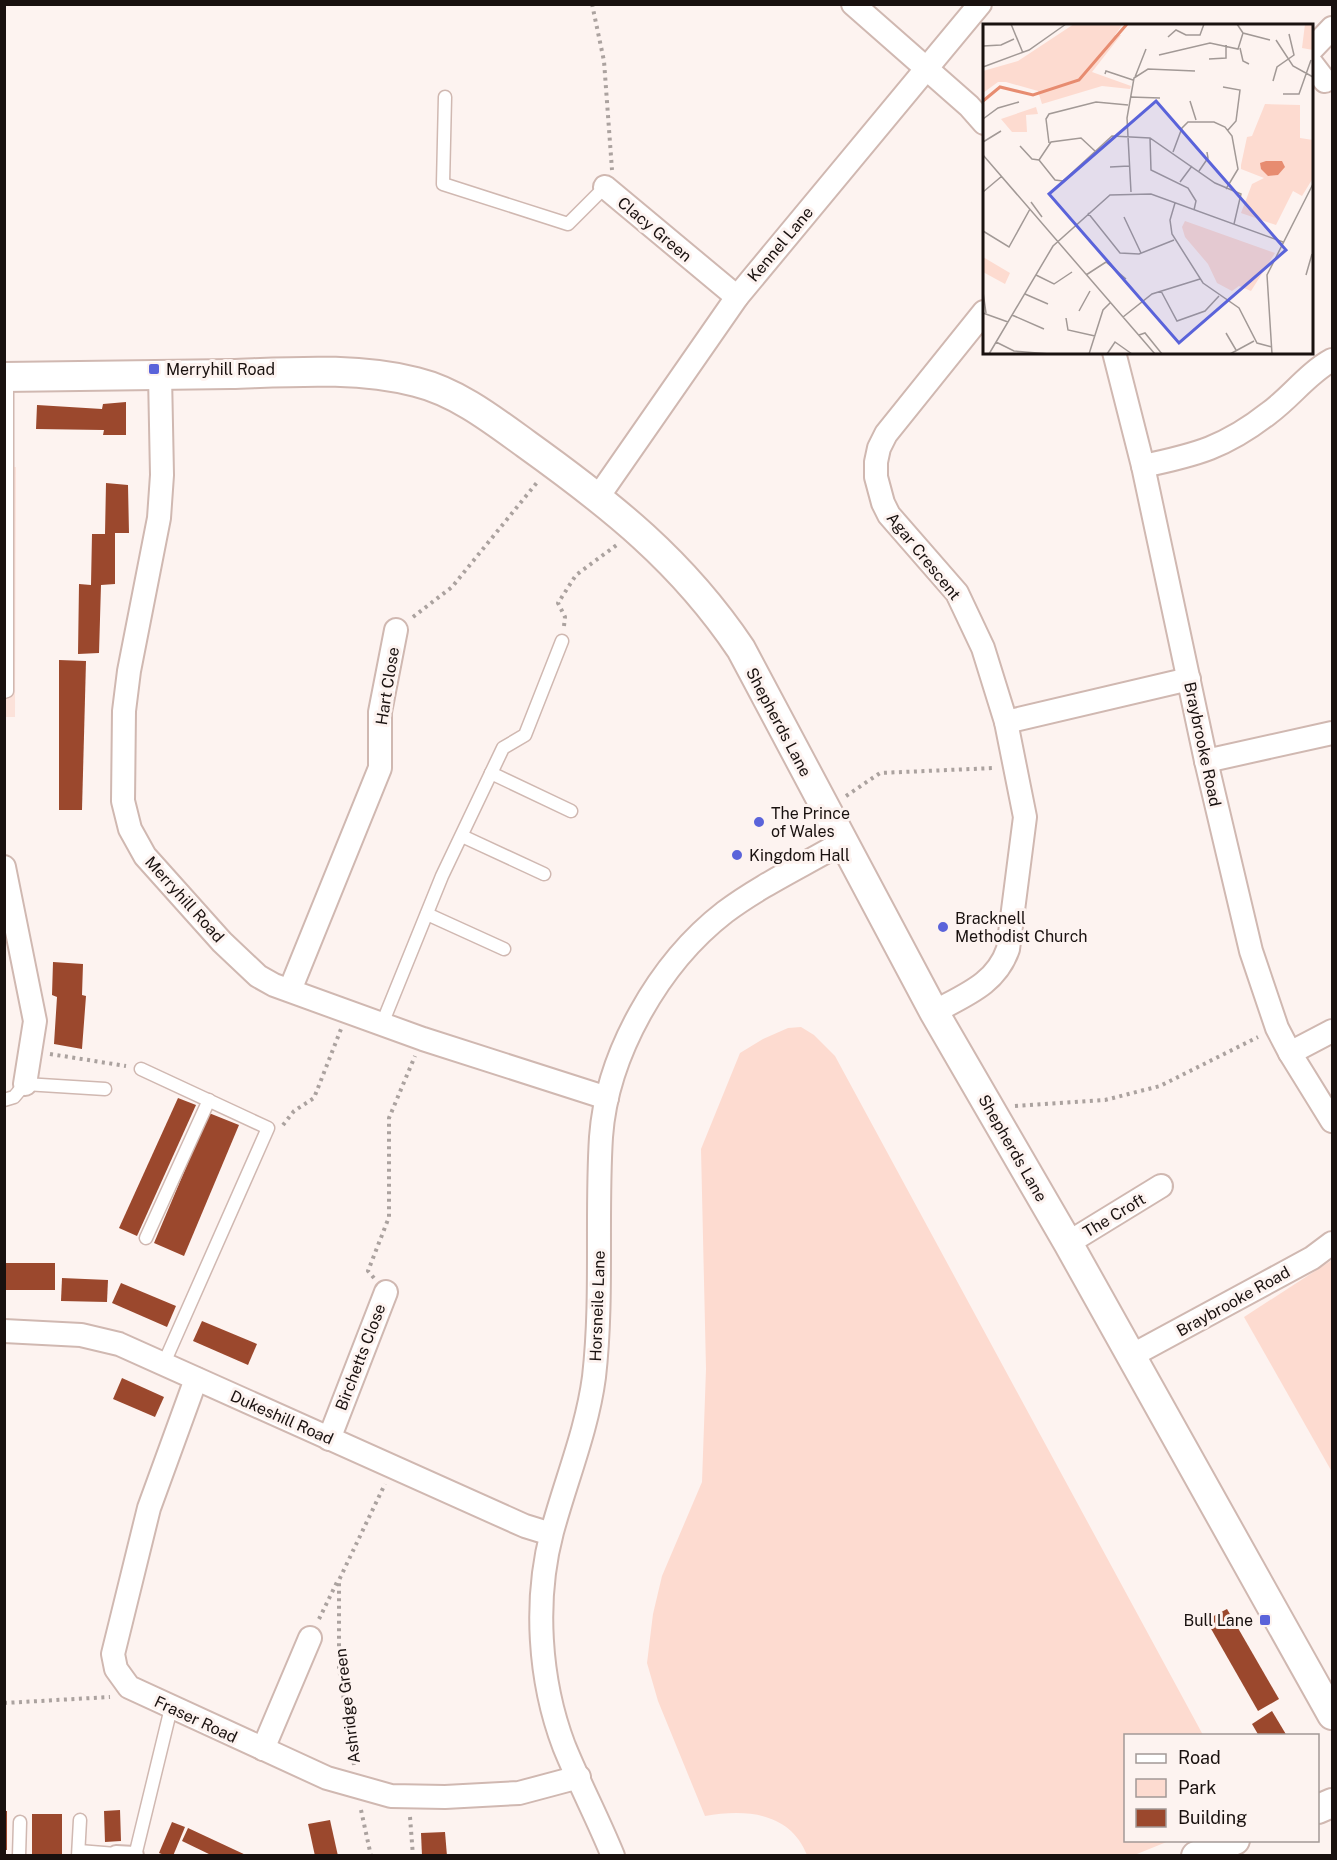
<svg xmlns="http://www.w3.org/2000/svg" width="1337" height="1860" font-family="'Public Sans',sans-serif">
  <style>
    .built { fill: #fce2da }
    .green { fill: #fddbd0 }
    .building { fill: #9b482d }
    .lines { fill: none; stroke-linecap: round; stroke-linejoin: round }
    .service-casing { stroke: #d0b8b1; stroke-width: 15 }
    .pedestrian-casing { stroke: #d0b8b1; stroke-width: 20 }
    .minor-casing { stroke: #d0b8b1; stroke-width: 26 }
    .tertiary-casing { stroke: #d0b8b1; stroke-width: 32 }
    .path { stroke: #aba29f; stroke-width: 4; stroke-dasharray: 3 4.5; stroke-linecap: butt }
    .service { stroke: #fff; stroke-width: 12 }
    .pedestrian { stroke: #fff; stroke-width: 16 }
    .minor { stroke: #fff; stroke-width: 22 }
    .tertiary { stroke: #fff; stroke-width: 28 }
    .poi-dot { fill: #5a63da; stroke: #fdf3f0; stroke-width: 2 }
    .labels { text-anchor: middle; stroke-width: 6; stroke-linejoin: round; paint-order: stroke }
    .street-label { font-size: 16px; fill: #19110f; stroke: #fdf3f0 }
    .poi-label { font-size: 16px; fill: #19110f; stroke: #fdf3f0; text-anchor: start }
    .inset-river { fill: none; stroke: #e78c70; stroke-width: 3 }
    .inset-road { fill: none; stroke: #a29996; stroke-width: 1.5 }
    .view { fill: #5a63da; fill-opacity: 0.15; stroke: #5a63da; stroke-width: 3 }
    .inset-edge { fill: none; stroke: #19110f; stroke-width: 3 }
  </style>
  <rect width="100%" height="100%" fill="#fdf3f0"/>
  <!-- built -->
  <polygon class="built" points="4,467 16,467 15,717 5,717"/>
  <!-- green -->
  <g class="green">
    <path d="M801,1027L814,1035L835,1056L1203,1735L1126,1736V1840L1169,1841L1132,1856L807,1855C790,1812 746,1809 705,1816L658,1701L647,1663L653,1614L662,1576L702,1482L706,1369L701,1149L740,1053L763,1039L788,1028Z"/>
    <polygon points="1332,1260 1332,1472 1244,1317"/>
  </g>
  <!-- building -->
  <g class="building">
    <polygon points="126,402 126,435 103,435 104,430 36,429 37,405 102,409 103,404"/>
    <polygon points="106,483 128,485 129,533 115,533 115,584 101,585 99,653 78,654 79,584 91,585 92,534 105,534"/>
    <polygon points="59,660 86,661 82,810 59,810"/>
    <polygon points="53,962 83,964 82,995 86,996 82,1049 54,1044 57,997 52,995"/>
    <polygon points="178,1098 196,1105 137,1236 119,1228"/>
    <polygon points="209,1113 239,1125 184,1256 154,1243"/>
    <rect x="4" y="1263" width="51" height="27"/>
    <polygon points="62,1278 108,1280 107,1302 61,1301"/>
    <polygon points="121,1283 176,1306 167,1327 112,1303"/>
    <polygon points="202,1321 257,1344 248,1365 193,1341"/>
    <polygon points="122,1378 164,1397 155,1417 113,1399"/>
    <polygon points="1227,1609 1279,1699 1258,1711 1206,1620"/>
    <polygon points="1272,1711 1287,1736 1259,1736 1252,1724"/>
    <polygon points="120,1810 121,1841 105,1842 104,1811"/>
    <rect x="4" y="1811" width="3" height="39"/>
    <rect x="32" y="1814" width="30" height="42"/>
    <polygon points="330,1820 338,1856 315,1856 308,1824"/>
    <polygon points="172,1822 185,1827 173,1856 167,1856 159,1853"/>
    <polygon points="188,1828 248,1856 213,1856 182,1841"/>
    <polygon points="445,1832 447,1856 422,1856 421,1833"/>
  </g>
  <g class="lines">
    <!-- service casing -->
    <g class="service-casing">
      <g id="service">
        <polyline points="445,97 443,184 568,224 605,187"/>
        <polyline points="4,692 7,691 7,377"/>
        <polyline points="491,773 571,811"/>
        <polyline points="462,836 544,874"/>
        <polyline points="427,914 504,949"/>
        <polyline points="382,1024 442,876 503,748 525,735 562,641"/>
        <polyline points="141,1069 268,1128 164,1363"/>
        <polyline points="4,1100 14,1097 25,1084 105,1089"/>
        <polyline points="146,1238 209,1100"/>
        <polyline points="79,1851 116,1854"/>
        <polyline points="19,1856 20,1822"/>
        <polyline points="78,1856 80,1820"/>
        <polyline points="135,1856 171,1708"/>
      </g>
    </g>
    <!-- pedestrian casing -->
    <g class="pedestrian-casing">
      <polyline id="pedestrian" points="116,1854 135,1855"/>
    </g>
    <!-- minor casing -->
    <g class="minor-casing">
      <g id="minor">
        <polyline points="853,4 969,106 984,123"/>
        <polyline points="1312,49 1332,28"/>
        <polyline points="1312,64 1325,81"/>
        <polyline points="605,187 737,297"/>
        <polyline points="1114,352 1143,466 1206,761 1251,951 1277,1028 1290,1053 1332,1121"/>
        <polyline points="160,375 162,475 159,518 129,671 124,711 123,801 130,829 145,856 222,942 258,976 274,985 423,1039 607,1098"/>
        <path d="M1143,466C1196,455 1226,447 1269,413C1291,397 1308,373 1332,360"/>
        <polyline points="598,497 737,297 980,4"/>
        <polyline points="1006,722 1189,679"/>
        <polyline points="1206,761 1332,733"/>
        <polyline points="4,867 35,1021 25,1084"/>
        <polyline points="290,990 380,768 380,712 396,630"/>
        <path d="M934,1012C965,995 996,984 1008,949L1025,817L1006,722L983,648L957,593L889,515L883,503L876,477V462L879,448L886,434L984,312"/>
        <polyline points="1290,1053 1332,1031"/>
        <polyline points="1068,1243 1161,1186"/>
        <polyline points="4,1331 81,1335 119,1344 525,1526 551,1534"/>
        <polyline points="1131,1356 1312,1258 1332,1243"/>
        <polyline points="196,1379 149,1508 113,1654 116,1669 129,1687 327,1778 391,1796 445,1797 519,1793 579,1777"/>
        <polyline points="329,1439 386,1292"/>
        <polyline points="263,1749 310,1638"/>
        <path d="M613,1856C598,1819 579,1783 564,1746C539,1680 534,1600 552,1532C566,1480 587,1430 594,1377C603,1298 596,1217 601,1137C607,1054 659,963 725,912C761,885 804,865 843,842"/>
      </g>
    </g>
    <!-- tertiary casing -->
    <g class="tertiary-casing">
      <g id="tertiary">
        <path d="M4,377C80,376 156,375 231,374C291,372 357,367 416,382C457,392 493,420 526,444C611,505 682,561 741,649L934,1012L1068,1243L1332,1715"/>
        <polyline points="1318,1809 1332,1803"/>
        <polyline points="1196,1856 1235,1840"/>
      </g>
    </g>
    <!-- path -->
    <g class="path">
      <polyline points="592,4 604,61 612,170"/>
      <polyline points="413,617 452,587 539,480"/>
      <polyline points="564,626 565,617 558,603 576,575 618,544"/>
      <polyline points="846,796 880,773 994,768"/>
      <polyline points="50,1054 126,1066"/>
      <polyline points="1015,1106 1105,1100 1160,1086 1258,1037"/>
      <polyline points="283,1125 294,1111 314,1098 341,1029"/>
      <polyline points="374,1278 368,1271 389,1217 389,1118 415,1056"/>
      <polyline points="319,1619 338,1580"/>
      <polyline points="4,1703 110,1697"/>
      <polyline points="354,1765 339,1668 339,1580 385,1484"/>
      <polyline points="361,1810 371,1856"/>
      <polyline points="410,1817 413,1856"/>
    </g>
    <!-- service -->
    <use href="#service" class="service"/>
    <!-- pedestrian -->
    <use href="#pedestrian" class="pedestrian"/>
    <!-- minor -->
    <use href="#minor" class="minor"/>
    <!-- tertiary -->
    <use href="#tertiary" class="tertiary"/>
  </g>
  <!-- markers -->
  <g class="poi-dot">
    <rect x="148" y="363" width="12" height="12" rx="3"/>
    <circle cx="759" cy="822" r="6"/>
    <circle cx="737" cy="855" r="6"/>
    <circle cx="943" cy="927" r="6"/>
    <rect x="1259" y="1614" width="12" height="12" rx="3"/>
  </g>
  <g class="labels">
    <!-- street labels -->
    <g class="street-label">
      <text transform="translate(655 229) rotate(40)" y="6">Clacy Green</text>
      <text transform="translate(780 244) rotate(-50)" y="6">Kennel Lane</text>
      <text transform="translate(924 556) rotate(51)" y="6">Agar Crescent</text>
      <text transform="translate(387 686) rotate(-81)" y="6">Hart Close</text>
      <text transform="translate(779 722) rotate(62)" y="6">Shepherds Lane</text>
      <text transform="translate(1203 744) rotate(78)" y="6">Braybrooke Road</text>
      <text transform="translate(185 899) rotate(48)" y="6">Merryhill Road</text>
      <text transform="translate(1013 1148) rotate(60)" y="6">Shepherds Lane</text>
      <text transform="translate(1114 1215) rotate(-31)" y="6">The Croft</text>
      <text transform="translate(1233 1301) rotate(-29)" y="6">Braybrooke Road</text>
      <text transform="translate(597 1306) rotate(-88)" y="6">Horsneile Lane</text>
      <text transform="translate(360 1357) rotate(-69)" y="6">Birchetts Close</text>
      <text transform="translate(282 1417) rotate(24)" y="6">Dukeshill Road</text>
      <text transform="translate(347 1706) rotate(-97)" y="6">Ashridge Green</text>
      <text transform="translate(196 1719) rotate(25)" y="6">Fraser Road</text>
    </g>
    <!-- poi labels -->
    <g class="poi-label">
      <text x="166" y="375">Merryhill Road</text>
      <text x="771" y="819">The Prince<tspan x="771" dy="18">of Wales</tspan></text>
      <text x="749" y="861">Kingdom Hall</text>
      <text x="955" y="924">Bracknell<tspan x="955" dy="18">Methodist Church</tspan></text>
      <text x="1253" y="1626" text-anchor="end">Bull Lane</text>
    </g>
  </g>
  <!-- overview -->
  <g transform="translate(983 24)">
    <rect width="330" height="330" fill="#fdf3f0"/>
    <path d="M91,0H140L132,11H138L109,48L148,62L147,65L119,62L59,80L55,67L23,58H15L0,69V47L35,37ZM322,0H330V26L319,24ZM282,80L317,81V114L330,116V154L319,172L310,167L293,201L258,189L269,160L281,154L258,145V141L264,113L269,112ZM53,83L55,90L43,91L44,108H29L18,95ZM202,197L292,229L268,267L256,262L249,267L234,259L225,240L202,213L199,203ZM0,233L27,249L22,260L0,248Z" fill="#fddbd0"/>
    <path d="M283,137H299L302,143L295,151L285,152L278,145L277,139Z" fill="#e78c70"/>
    <path class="inset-river" d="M0,77L17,63L50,71L96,56L144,0"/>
    <path class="inset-road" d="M28,0L40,29M254,0L260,9L287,16M185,13L193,6L203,11H217L221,0M293,16L310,42L330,53M0,22L18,21L31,15M257,24L260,37L266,40M176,31L227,19L255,25L260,9M226,35L243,34V21M0,43L46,26L83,0M122,50L123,47L150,56M152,53L163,25M290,57L294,43L311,31L306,10M240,63L257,66L253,97L245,106M300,70H316L328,36M147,73L177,74M207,77L213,96M0,95L15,84L36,78M167,114L168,146L205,164L213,177L211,186M0,118L18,107M66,119L63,95L66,90L113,78L145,81M37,122L49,135L56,136M190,128L199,104L205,98H231L242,103L249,112L255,145L243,165M0,131L172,330M56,136L72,156L80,157L129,112L167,114L232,159L258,170L251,200M56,136L68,118L98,114L112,127M127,143L146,142M216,147L225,134L224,128M197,158L209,142M0,168L19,152M148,168L144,94L151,54L165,45L212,47M48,178L59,193M192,179L187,196L189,210L220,259L256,284L274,319L289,323M105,189L137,229L156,230L191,216M141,193L158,229M0,207L26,223L47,185M53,251L71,260L89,248M103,251L123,238L143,255M323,251L329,230M178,267L194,297L222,287L236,272M0,268L3,289M42,270L65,280M96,287L107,267M0,289L25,298M29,291L61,305M140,293L169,270L217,255M83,294L85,306L112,312M243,309L253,326M156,311L162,309L179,330M13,318L31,327L67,330M6,330L70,222L127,171L168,170L300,218M106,330L120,286L127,279M124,330L132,318L149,330M247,330L271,317M289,330L284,251L330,160"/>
    <path class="view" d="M173,77L303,226L196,319L66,170Z"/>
    <rect width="330" height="330" class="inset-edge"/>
  </g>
  <!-- border -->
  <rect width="1337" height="1860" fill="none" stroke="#19110f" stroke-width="12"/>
  <!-- legend -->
  <rect x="1124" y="1734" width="195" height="108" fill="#fdf3f0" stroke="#a29996" stroke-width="1.5"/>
  <rect x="1136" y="1754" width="30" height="9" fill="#ffffff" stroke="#a29996" stroke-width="1.5"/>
  <text x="1178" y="1764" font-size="18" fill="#19110f">Road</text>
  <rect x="1136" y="1779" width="30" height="18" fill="#fddbd0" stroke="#a29996" stroke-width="1.5"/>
  <text x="1178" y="1794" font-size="18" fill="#19110f">Park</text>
  <rect x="1136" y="1809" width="30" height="18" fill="#9b482d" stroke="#a29996" stroke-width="1.5"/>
  <text x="1178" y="1824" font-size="18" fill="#19110f">Building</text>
</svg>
